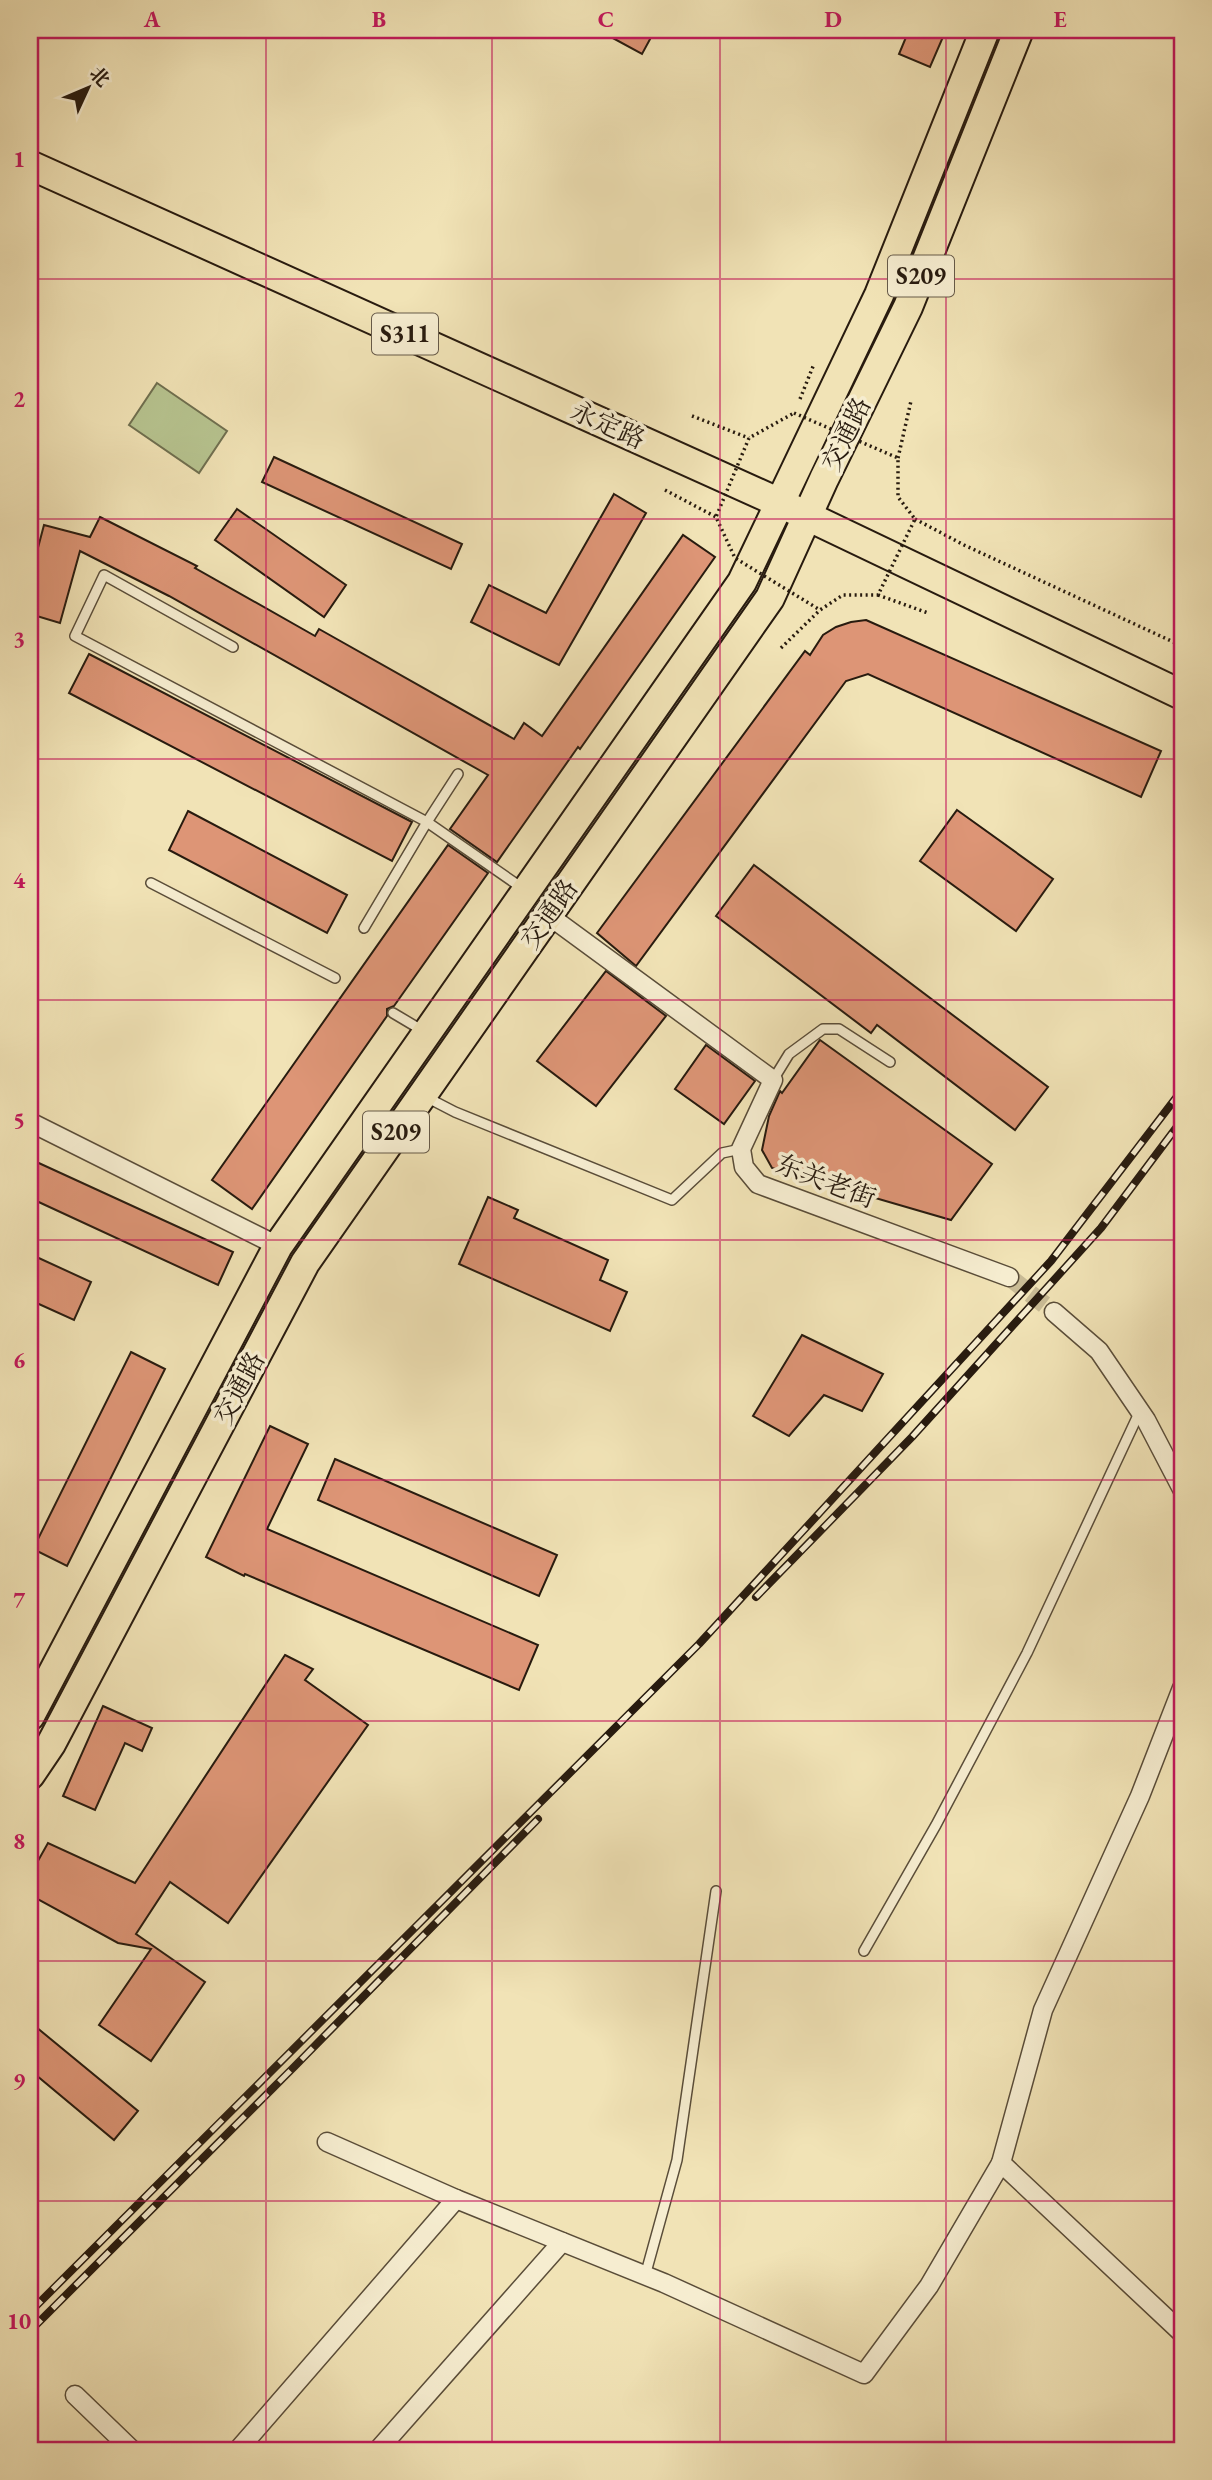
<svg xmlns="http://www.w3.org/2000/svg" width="1212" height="2480" font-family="'EB Garamond','Noto Serif SC',serif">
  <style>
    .green { fill: #b7c490; stroke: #707050; stroke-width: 2 }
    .building { fill: #dd9576; stroke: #281b0f; stroke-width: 2 }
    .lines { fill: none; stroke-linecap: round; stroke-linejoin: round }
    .street-tunnel { stroke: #c9bb95; stroke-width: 18; stroke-dasharray: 18 9; stroke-linecap: butt }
    .lane-casing { stroke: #5a4d39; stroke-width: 12 }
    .street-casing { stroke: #5a4d39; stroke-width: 21 }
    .primary-casing { stroke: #281b0f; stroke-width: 32 }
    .path { stroke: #281b0f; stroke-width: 3.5; stroke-dasharray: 2 3.5; stroke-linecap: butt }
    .lane { stroke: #f6edd0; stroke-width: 9 }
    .street { stroke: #f6edd0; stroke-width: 18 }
    .primary { stroke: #f1e3b6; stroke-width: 28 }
    .rail-casing { stroke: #281b0f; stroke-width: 8 }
    .rail { stroke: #f6edd0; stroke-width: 5; stroke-dasharray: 16; stroke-linecap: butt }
    .path-bridge { stroke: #281b0f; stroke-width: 3.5; stroke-dasharray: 2 3.5; stroke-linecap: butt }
    .grid { fill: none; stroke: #c2185b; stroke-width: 2; stroke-opacity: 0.55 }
    .labels { text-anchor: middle; stroke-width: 7; stroke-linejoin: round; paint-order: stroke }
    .shield { fill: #f6edd0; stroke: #665a49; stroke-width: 2 }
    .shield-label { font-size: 24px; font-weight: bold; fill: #281b0f }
    .street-label { font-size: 26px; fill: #281b0f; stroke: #f6edd0 }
    .neatline { fill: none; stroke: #c2185b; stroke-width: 2.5 }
    .grid-label { font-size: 23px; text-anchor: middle; font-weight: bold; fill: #c2185b }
  </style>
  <rect width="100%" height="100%" fill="#f1e3b6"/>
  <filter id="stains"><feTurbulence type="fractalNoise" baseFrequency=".00286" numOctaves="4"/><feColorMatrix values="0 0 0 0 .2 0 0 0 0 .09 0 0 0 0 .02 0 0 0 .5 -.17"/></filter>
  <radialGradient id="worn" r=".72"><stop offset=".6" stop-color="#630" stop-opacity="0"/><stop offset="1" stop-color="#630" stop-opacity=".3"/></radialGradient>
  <!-- green -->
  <polygon class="green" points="157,383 227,431 199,473 129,425"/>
  <!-- building -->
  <g class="building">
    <polygon points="598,30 655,30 642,54"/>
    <polygon points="909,30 946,30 930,67 899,54"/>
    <polygon points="274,457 462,544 451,569 262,482"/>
    <polygon points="614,494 646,513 559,665 471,622 489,585 546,613"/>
    <polygon points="237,509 346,585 324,617 215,540"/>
    <polygon points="100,517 197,566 195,568 315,636 319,629 514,739 524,723 542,736 683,535 715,557 580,749 578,747 497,862 450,829 488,775 169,596 80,551 60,623 30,614 30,578 44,525 90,537"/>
    <polygon points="866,620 1161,751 1141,797 868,674 846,681 636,966 597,933 805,651 810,655 823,635 836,627 851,622"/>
    <polygon points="89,654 412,822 392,861 69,693"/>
    <polygon points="957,810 1053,879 1016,931 920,861"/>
    <polygon points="188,811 347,895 327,933 169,850"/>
    <polygon points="448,845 488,873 394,1006 387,1009 387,1016 252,1209 212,1180"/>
    <polygon points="754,865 1048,1087 1015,1130 877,1025 871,1033 716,916"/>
    <polygon points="606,971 666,1016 596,1106 537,1061"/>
    <polygon points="820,1040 992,1164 951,1220 772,1168 762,1150 769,1116 780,1091 782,1093"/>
    <polygon points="706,1045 755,1081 724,1124 675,1089"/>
    <polygon points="30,1159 233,1252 218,1285 30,1198"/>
    <polygon points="488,1197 518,1210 514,1218 608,1260 600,1280 627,1292 610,1331 459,1264"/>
    <polygon points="30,1254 91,1282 74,1320 30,1300"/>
    <polygon points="802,1335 883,1374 862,1411 824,1395 789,1436 753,1416"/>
    <polygon points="131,1352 165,1369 67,1566 33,1549"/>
    <polygon points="270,1426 308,1444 267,1529 538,1645 519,1690 245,1574 244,1576 206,1557"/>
    <polygon points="335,1459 557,1555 539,1596 318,1500"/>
    <polygon points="285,1655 313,1669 305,1680 368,1725 228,1923 170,1882 136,1934 205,1982 151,2061 99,2025 151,1949 118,1943 30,1895 30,1875 48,1843 135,1883"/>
    <polygon points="103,1706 152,1728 142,1751 125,1743 95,1810 63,1796"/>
    <polygon points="30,2022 138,2111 114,2140 30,2070"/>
  </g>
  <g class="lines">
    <!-- street-tunnel -->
    <polyline class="street-tunnel" points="1009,1277 1054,1312"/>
    <!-- lane casing -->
    <g class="lane-casing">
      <g id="lane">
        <polyline points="233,647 104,575 75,636 427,822 525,890"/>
        <polyline points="151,883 335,978"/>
        <polyline points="364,928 427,822 458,774"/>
        <polyline points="393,1013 425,1032"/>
        <polyline points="773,1080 789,1054 823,1029 839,1029 890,1062"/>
        <polyline points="426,1097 455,1112 672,1200 722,1153 741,1149"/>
        <polyline points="864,1951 936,1825 1027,1653 1140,1411"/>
        <polyline points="645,2276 677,2160 716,1891"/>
      </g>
    </g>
    <!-- street casing -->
    <g class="street-casing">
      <g id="street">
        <polyline points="548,915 773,1080 741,1149 744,1167 758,1184 1009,1277"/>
        <polyline points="30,1122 278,1246"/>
        <polyline points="1054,1312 1099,1351 1146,1420 1182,1489"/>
        <polyline points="327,2142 456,2199 664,2283 864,2374 929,2286 1001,2163 1043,2010 1140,1796 1182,1688"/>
        <polyline points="1001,2163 1182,2333"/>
        <polyline points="75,2395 132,2450"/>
        <polyline points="238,2450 456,2199"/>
        <polyline points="378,2450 562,2242"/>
      </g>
    </g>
    <!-- primary casing -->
    <g class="primary-casing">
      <g id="primary">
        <polyline points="30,165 780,503 1182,695"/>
        <polyline points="30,1716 278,1246 742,582 879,295 985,30"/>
        <polyline points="30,1775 51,1744 305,1263 770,598 824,479 908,307 1019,30"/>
      </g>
    </g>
    <!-- path -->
    <g class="path">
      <polyline points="800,399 814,364"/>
      <polyline points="692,416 749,438"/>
      <polyline points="898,458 911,401"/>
      <polyline points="665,490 716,517"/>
      <polyline points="915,519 964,545 1182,646"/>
      <polyline points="878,595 928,613"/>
      <polyline points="781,648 820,610"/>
    </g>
    <!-- lane -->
    <use href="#lane" class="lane"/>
    <!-- street -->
    <use href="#street" class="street"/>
    <!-- primary -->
    <use href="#primary" class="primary"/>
    <!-- rail casing -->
    <g class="rail-casing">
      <g id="rail">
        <polyline points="756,1597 912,1437 1101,1228 1182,1120"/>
        <polyline points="30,2312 699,1644 1051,1261 1182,1090"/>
        <polyline points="30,2331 294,2067 538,1819"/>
      </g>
    </g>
    <!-- rail -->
    <use href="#rail" class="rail"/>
    <!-- path-bridge -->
    <polygon class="path-bridge" points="794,413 898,458 898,497 915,519 878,595 843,595 820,610 735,558 716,517 749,438"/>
  </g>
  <!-- grid -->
  <path class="grid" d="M266,30V2450M492,30V2450M720,30V2450M946,30V2450M30,279H1182M30,519H1182M30,759H1182M30,1000H1182M30,1240H1182M30,1480H1182M30,1721H1182M30,1961H1182M30,2201H1182"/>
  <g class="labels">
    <!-- shield labels -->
    <g class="shield">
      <rect x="888" y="255.5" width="66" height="41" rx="5"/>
      <rect x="372" y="313.5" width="66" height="41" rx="5"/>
      <rect x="363" y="1111.5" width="66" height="41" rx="5"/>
    </g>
    <g class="shield-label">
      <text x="921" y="284">S209</text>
      <text x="405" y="342">S311</text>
      <text x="396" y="1140">S209</text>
    </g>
    <!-- street labels -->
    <g class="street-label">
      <text transform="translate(608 425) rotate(24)" y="9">永定路</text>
      <text transform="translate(846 434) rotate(-64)" y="9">交通路</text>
      <text transform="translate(549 914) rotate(-55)" y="9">交通路</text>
      <text transform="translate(826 1181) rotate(21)" y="9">东关老街</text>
      <text transform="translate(239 1388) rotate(-62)" y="9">交通路</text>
    </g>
  </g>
  <!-- margin -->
  <rect width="1212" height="2480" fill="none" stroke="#f1e3b6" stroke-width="77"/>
  <!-- north arrow -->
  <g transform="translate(88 88) rotate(46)" stroke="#f6edd0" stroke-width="5" paint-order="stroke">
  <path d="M0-5L12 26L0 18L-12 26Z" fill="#281b0f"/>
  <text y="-10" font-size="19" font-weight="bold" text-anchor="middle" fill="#281b0f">北</text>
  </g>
  <rect x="38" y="38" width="1136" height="2404" class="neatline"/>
  <g class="grid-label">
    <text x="152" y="27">A</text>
    <text x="379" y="27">B</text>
    <text x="606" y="27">C</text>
    <text x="833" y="27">D</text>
    <text x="1060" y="27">E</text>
    <text x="19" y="167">1</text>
    <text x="19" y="407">2</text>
    <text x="19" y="647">3</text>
    <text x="19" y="888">4</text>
    <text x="19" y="1128">5</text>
    <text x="19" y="1368">6</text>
    <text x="19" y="1608">7</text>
    <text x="19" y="1849">8</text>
    <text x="19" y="2089">9</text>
    <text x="19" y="2329">10</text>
  </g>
  <rect width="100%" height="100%" filter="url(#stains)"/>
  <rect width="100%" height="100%" fill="url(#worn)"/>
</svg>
